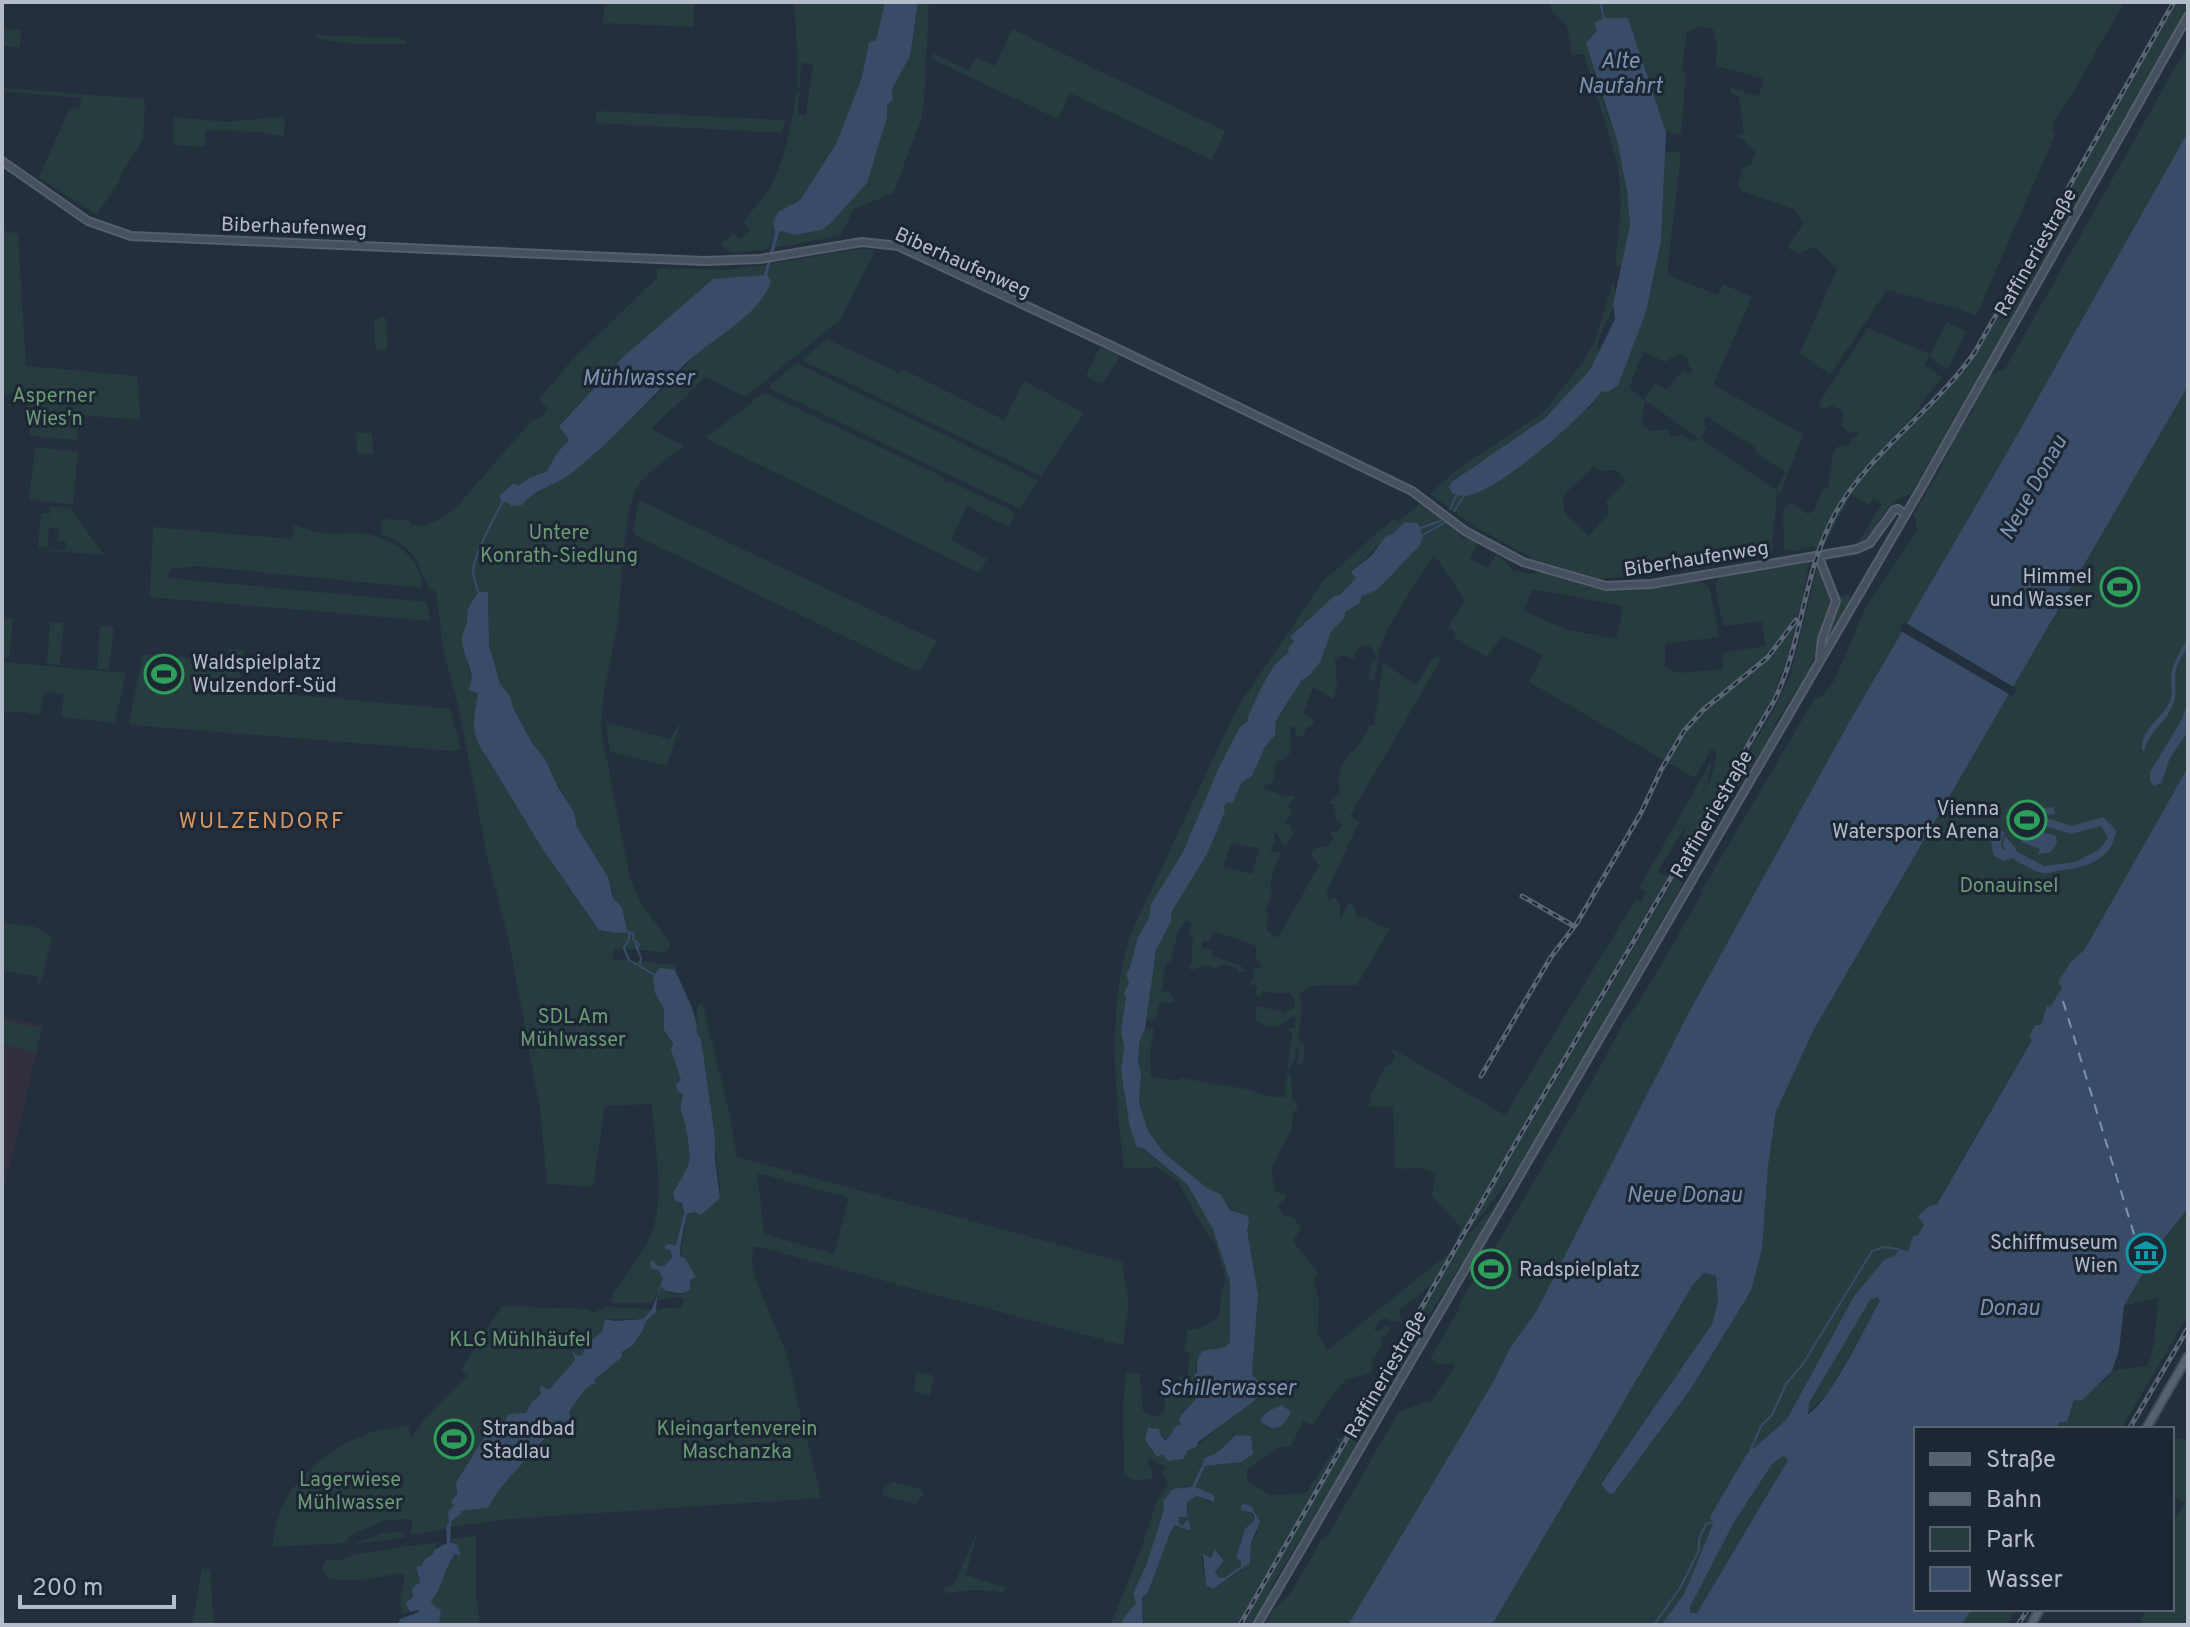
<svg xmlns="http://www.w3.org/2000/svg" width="2190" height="1627" font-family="Overpass,sans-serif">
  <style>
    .medical { fill: #32303f }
    .green { fill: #263c3f; fill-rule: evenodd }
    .water { fill: #394c67; fill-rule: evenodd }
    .pier { fill: #242f3e }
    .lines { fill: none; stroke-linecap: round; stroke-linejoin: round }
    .stream { stroke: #394c67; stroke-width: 2 }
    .ferry { stroke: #7c92b1; stroke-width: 2; stroke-dasharray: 10 8; stroke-linecap: butt }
    .secondary-casing { stroke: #565f6c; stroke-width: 10 }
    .primary-casing { stroke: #414a57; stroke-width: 11 }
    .secondary { stroke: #465061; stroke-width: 6 }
    .primary { stroke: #56606e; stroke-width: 7 }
    .rail-casing { stroke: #5a6575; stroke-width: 5 }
    .rail { stroke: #1d2633; stroke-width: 2; stroke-dasharray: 6; stroke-linecap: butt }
    .labels { text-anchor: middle; stroke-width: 6; stroke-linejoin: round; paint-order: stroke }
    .street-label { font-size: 20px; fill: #b4bcc9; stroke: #1d2633 }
    .park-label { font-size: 20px; fill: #6b9a76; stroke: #1d2633 }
    .poi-label { font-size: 20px; fill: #b4bcc9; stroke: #1d2633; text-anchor: end }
    .water-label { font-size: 22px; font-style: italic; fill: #7c92b1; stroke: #1d2633 }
    .neighbourhood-label { font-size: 22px; letter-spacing: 2px; fill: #d59563; stroke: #1d2633 }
  </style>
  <rect width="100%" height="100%" fill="#242f3e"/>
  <!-- medical -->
  <polygon class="medical" points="2,1016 43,1026 2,1197"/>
  <!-- green -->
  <g class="green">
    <polygon points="605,2 694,2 694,27 603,23"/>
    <path d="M794,2H886L876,40L869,42L862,77L836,144L800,200L793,202L773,226L775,233L769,249L733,253L720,245L733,233L741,239L750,230L743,223C751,211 762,200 770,188C784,163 793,120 796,92H800L797,114L806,115L813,64L801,63L800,87H797L798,62Z"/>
    <polygon points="918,2 929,2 924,103 921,120 893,193 854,209 840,236 773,248 781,231 795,235 822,230 831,223 867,183 887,104 893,99 892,89 910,56"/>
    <polygon points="1551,2 2124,2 2067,103 2056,117 2052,131 2055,135 1976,316 1962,310 1887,290 1830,375 1800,353 1837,269 1814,247 1797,254 1787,247 1804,223 1793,209 1742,191 1738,184 1743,168 1750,165 1756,152 1748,146 1746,141 1735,136 1744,133 1739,97 1731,93 1730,88 1759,96 1764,79 1716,66 1717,43 1713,29 1698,27 1687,32 1682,72 1686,74 1681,134 1666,132 1628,19 1597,31 1592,39 1600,93 1618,144 1627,192 1630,225 1622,266 1615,268 1621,204 1618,166 1584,54 1572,55 1567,26 1551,10"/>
    <path d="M2176,2H2188V8L1911,494C1876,505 1882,534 1858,543L1882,504L1874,499L1869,505L1851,495L1822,549C1843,479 1916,424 1964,371L1979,350Z"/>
    <polygon points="2,29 21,30 20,47 2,46"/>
    <polygon points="1012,29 1225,131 1212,160 1070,93 1058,119 932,59 932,53 969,71 976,57 995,66"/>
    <path d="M320,35L399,38L407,41L405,44C382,45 333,45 313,36Z"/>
    <polygon points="2188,45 2188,132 2005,456 1848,724 1688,1014 1536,1312 1511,1346 1492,1384 1348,1625 1264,1625 1272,1611 1290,1594 1321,1541 1328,1535 1398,1413 1421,1403 1430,1403 1455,1366 1451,1363 1440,1365 1430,1359 1460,1308 1459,1304 1508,1226 1596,1074 1624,1022 1639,1002 1702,894 1702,890 1815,698 1820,698 1834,681 1867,605 1917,530 1914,514 1943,464 1942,460 1946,459 1953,441 1973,410 1973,403 1990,375 2005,369"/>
    <polygon points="2,88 143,99 145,102 143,140 120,176 119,182 96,215 39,177 69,110 81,107 81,98 2,91"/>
    <polygon points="596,111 785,120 782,133 595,123"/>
    <polygon points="285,116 284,136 256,132 206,130 205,147 173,145 174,117 227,122"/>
    <path d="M1676,151L1681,154L1667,275L1718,295L1723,284L1752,297L1713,385L1803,434L1780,495L1777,492C1776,513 1772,532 1772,553L1692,570L1600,579L1535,560L1476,527L1430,494L1457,469L1543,413L1583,362L1595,341L1613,282C1621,305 1605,321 1598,341C1597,345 1599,349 1598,354C1594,383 1520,437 1496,454L1589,408L1602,391L1646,312L1661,241L1665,152ZM1643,352L1665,362L1678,354L1687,357L1692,374L1683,370L1666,390L1655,383L1644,400L1629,388ZM1645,401H1646L1699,439L1692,442L1683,435L1669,436V429L1652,431L1641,425ZM1706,416L1755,447L1756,453L1785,472L1776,490L1700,439L1707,428L1702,425ZM1593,466L1599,471L1616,470L1626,481L1606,501L1609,513L1589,536L1565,513L1563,497C1573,484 1584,479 1593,466Z"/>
    <polygon points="2,230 18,234 26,366 137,376 141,420 80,415 77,440 30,436 28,396 2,393"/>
    <path d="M851,250L870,249L874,253L840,320L745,397L706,377L651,429L684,446C669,458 648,470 638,486C623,510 622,588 618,620C613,657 599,697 602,735L630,878L640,902L669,941L670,948L665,952L614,948L612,959L676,965L675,970L660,968L655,993L664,1009V1029L673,1043C671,1052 674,1054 677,1062C682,1077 684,1096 680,1110C687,1120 691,1150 689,1162C687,1173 679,1183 673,1192C688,1211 684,1224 676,1245L665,1248L671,1251L672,1258L664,1266H658L663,1281L652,1303H611L613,1293C626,1273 645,1252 653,1229C664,1200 655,1135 651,1104L605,1106L593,1187L547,1184L540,1109L510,946L486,851L459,709L443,649L436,591L430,590C416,561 416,547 382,535L381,519L409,520L412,525C428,528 443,517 455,509L532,420L540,418L548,409L539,399L572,360L657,278V268L725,270L766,265L764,275L739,278L621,359L559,425L569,439L557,453L547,471L529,478L500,498L501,502C514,501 516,509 527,498C542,491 555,480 568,471C645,418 704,343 766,275L769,264ZM478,592H488L489,645L500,684L510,695L513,707L532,743L544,757L577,822V827L608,877L625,931L621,933L599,930L543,850L488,759C471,737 474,721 478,694C471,685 464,649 465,636C465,625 468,621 467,610Z"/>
    <polygon points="383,316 386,319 388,346 386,350 378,350 375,347 374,320"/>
    <path d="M1947,322L1966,331L1948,369L1936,363L1929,355L1925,365L1942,378L1918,407L1920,408C1880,451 1838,492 1818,549L1814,546L1794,551L1784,549L1783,511L1790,503L1808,514L1814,511L1822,490L1828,488L1833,454L1837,447L1850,444L1851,439L1858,436V432H1849L1841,425L1844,413C1837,407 1832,403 1823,410L1819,403L1868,328L1930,354Z"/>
    <polygon points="827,339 899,373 902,369 1004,420 1024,381 1084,413 1041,476 803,361 803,359"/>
    <polygon points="1100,347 1118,354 1119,358 1102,384 1086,376"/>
    <polygon points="797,363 1037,480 1038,481 1020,509 771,389 770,385"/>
    <polygon points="2188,386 2188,767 2085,949 2070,963 2062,988 1936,1204 1929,1206 1924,1224 1908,1251 1885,1259 1854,1296 1787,1419 1746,1455 1714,1523 1684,1594 1661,1625 1492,1625 1692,1286 1704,1273 1716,1276 1718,1301 1712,1324 1601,1483 1608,1493 1613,1494 1690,1390 1751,1291 1762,1249 1768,1166 1776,1112 1813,1031"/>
    <polygon points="765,393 939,475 946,482 953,483 1009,509 1015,517 1008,527 967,506 951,540 987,559 979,573 705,438 752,402 751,400"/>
    <polygon points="356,433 372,433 373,453 357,454"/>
    <polygon points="35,447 78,452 73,504 29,500"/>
    <polygon points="639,500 937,641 922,668 914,670 637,536 633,531"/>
    <path d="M1420,503L1455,527L1461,538H1468L1478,543L1470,559L1488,568L1497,554L1514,571L1535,574L1538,571L1604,590L1659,588L1700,581L1709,587L1719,637L1665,644V667L1678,673L1723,669L1721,653L1765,646L1762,621L1723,626L1715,585L1720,577L1810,559L1794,642L1770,704L1660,890L1458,1241L1456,1240L1461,1227L1432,1196L1436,1173L1420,1168L1395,1169L1393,1107H1369L1370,1097L1385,1066L1392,1064L1395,1056L1390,1047L1505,1115L1636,899L1641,902L1646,892L1639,888L1711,761C1711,794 1676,840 1659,869V874L1668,876L1685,846L1683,844C1683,815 1717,786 1716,751L1711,749L1695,778L1529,682L1543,655L1502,636L1487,657L1454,637L1456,632L1448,627L1465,601L1434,554L1390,624L1379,650L1374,682L1369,679L1371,663L1377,657L1370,646L1360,645L1353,659L1343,655L1335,659L1337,682L1334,699L1313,687L1304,712L1314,720L1312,726L1306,728L1304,735L1297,737L1295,727H1290L1291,752L1282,761H1277L1273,782L1262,788L1286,796H1296L1288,805L1293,813L1284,823L1290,825L1294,834L1285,848L1277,834L1274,833V843L1270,851L1282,852C1276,863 1267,882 1272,894L1265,911L1269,915L1266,930L1278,938L1319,865L1310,854L1317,847L1328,846L1333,838L1330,832L1339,830L1342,824L1336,819L1334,805L1328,803L1340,793C1333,753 1360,756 1369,725H1374L1383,663L1416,685L1435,655L1441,659L1350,816L1359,822L1327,891L1328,901L1335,897L1340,906V920L1349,903L1353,905L1358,918L1367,916L1370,921L1390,929L1357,985L1312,986L1299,994L1302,1009L1298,1041L1303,1044L1305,1055L1302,1065L1298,1064L1299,1050L1295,1048V1058L1287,1073L1292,1035L1291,1032L1284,1029L1294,1027L1296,1015L1277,1027L1266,1026L1255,1020L1256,1006L1281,1011L1283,1015L1295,1006V1000L1290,993H1270L1263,990L1261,996L1255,995L1257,986L1250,984L1255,974L1251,969H1258L1261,965L1256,959V946L1213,931L1209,941H1202V948L1213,950L1212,956L1240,965L1246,971L1239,973L1236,968L1223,964L1216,968L1205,965L1192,970L1188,968L1191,964L1193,937L1189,935L1192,923L1186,920L1178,932L1171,961L1166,963L1161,993L1167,991L1175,998L1173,1003L1159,1002L1156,1019L1146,1020L1156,950L1171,922V913L1207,854L1224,807L1226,803L1233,802L1242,782L1252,776L1265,747L1275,735L1276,721L1283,709L1302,680L1310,675L1331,632L1345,617V613L1359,604L1362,595C1397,574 1391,574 1393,534L1376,547L1354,571L1357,578L1340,596H1334L1291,637L1294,642L1288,654L1281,657L1274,667L1249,721L1240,727L1220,765L1183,853L1151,904L1149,918L1138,937L1121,1030L1124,1046L1121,1070L1137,1147L1143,1149L1187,1184L1214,1229L1230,1281V1342L1225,1347L1212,1348L1197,1361L1195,1378L1199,1382C1201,1396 1195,1404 1183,1410L1181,1425L1166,1441L1161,1436L1162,1454L1188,1450L1202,1442L1262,1385L1252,1374L1258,1294L1247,1230L1249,1223L1164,1153L1148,1131L1139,1101L1141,1073L1138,1062L1139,1043L1145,1029L1154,1028L1150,1055L1151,1076L1176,1081L1181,1078L1246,1089L1270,1097H1285L1287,1073L1291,1076L1292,1099L1297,1102V1109L1293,1112L1291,1130L1271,1168L1275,1192L1285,1194V1200L1277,1205L1284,1216L1293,1217L1301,1228L1293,1241L1318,1273L1313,1278L1319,1301L1318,1334L1327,1351L1454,1249L1431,1288L1429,1286L1399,1311L1403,1323L1383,1318L1374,1329L1377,1332L1387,1325L1391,1328L1381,1340L1383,1346L1371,1360L1373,1372L1345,1380L1326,1403L1313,1426L1303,1420L1292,1445L1277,1448L1246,1471L1248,1482L1271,1495L1306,1493L1339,1443L1335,1438H1342L1351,1428L1237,1625H1143C1146,1611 1137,1604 1148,1592L1171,1531L1175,1525L1188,1530L1178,1523V1519L1188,1513L1187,1502L1197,1496L1210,1503L1207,1492L1184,1486L1164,1509L1147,1563L1133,1594L1136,1603L1123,1619L1121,1625H1110L1142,1547L1156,1502L1169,1483L1161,1474L1165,1467L1150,1458L1147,1463L1151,1467L1152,1479L1134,1480L1124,1475L1123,1403L1126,1372L1140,1374L1143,1411L1154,1417L1164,1413L1165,1394L1178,1386L1179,1376L1187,1377L1190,1353L1184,1352L1187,1331L1200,1328L1219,1317L1221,1294L1226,1279L1213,1238L1208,1235L1177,1181L1158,1167L1124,1169C1115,1090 1106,1010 1131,933L1237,708L1323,581L1393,519L1398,522ZM1532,589L1623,606L1617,639L1568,630L1524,611ZM1231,844L1259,848L1252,874L1223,867ZM1236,1435L1251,1436L1242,1462L1205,1466L1199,1472L1205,1458L1218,1452ZM1249,1511H1254L1258,1532L1251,1543V1557L1241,1571L1213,1589L1206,1585L1201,1556L1211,1558L1212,1550L1224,1561L1215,1572L1218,1577L1224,1578L1241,1566V1561L1236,1557L1245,1529L1255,1519Z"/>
    <polygon points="49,506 70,508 104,555 36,550 66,550 66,542 58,541 59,529 49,528 47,548 38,547 41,513 50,513 50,523"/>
    <path d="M294,525C304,528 314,532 324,533C337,535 350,531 362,533C392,538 422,556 422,588L196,566L170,569L167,578L427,602L430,621L150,597L153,527L292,539Z"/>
    <polygon points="1817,568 1833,597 1833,606 1811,667 1774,725 1771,739 1758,756 1729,803 1520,1167 1464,1237 1770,716 1790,677"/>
    <polygon points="1849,594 1851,600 1828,639 1825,636 1839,596"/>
    <polygon points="2,618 13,619 9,658 2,659"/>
    <polygon points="50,622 64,623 60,665 47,664"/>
    <polygon points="100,626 114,627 109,670 97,669"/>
    <polygon points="229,649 244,650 243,671 234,670 229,665"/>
    <polygon points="143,654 224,661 233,671 240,673 242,688 286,687 286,694 450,709 461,748 455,751 131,725 129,722"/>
    <polygon points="2,662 126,673 115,723 61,717 64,695 44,691 39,716 24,712 3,713"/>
    <polygon points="606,722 669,739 681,722 667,766 610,752"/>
    <polygon points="2,922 36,927 52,937 41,983 38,983 37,976 2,970"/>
    <path d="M702,1002L728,1106L737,1157L1122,1262L1129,1303L1123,1345L759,1247H753L752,1264L757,1284L786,1352L821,1498L510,1519L450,1527V1522L443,1530L411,1535L412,1519L386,1520L349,1536L346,1543L272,1547C275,1533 276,1518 283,1504C301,1471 340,1441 376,1431C387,1428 397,1428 408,1425L411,1439L424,1420L468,1375L461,1370L502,1306L588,1309L592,1313L606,1307L652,1309L643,1319H605L602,1332L590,1341L585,1338L587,1345L582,1355L578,1357L572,1350L575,1360C568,1369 558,1385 548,1390C538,1396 531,1401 526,1413L505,1421L457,1490L453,1502L455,1505L450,1512L452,1520L459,1515L461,1511L484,1509L521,1463L544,1439L552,1426L560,1420L566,1422C568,1418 568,1414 570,1410C578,1395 613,1357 628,1349L629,1345L633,1344C641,1333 647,1313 661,1309C666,1307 675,1309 681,1308L684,1300L680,1297L656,1301L663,1284L672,1294H684L690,1280L696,1278L680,1256L687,1214C700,1209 715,1207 721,1194L701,1039L697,1035L695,1022L697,1020V1007ZM757,1173L849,1198L834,1254L764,1234Z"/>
    <polygon points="2,1020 42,1028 36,1053 2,1044"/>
    <polygon points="1498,1202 1468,1258 1460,1266 1415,1338 1415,1347 1397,1380 1272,1586 1268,1600 1254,1625 1243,1625 1460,1244"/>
    <polygon points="2188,1208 2188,1315 2121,1429 2054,1429 2060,1422 2067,1421 2074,1399 2103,1382 2112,1371 2148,1365 2154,1345 2158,1298 2124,1306 2159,1245"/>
    <polygon points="1877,1297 1881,1301 1827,1394 1807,1414 1809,1403 1870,1299"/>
    <polygon points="917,1371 934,1376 930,1396 913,1391"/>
    <polygon points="2172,1437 2188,1440 2188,1625 2139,1625 2146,1609 2172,1609 2172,1523 2185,1503 2172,1495 2172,1468 2175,1463 2172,1462"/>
    <polygon points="1782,1455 1788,1460 1697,1613 1690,1613 1690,1607 1733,1524 1772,1464"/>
    <polygon points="893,1482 921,1489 923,1495 915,1504 885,1496 882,1492 884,1487"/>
    <polygon points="978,1529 966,1575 1007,1588 1003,1592 975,1590 945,1593 943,1588 954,1585"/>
    <polygon points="400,1532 406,1537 351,1545 383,1533"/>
    <path d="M476,1536V1592L480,1625H439L441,1610L434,1606L431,1601C443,1588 445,1568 455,1554L460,1555L450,1539Z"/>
    <path d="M438,1542C437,1550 423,1565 416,1572L420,1582L413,1597L408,1600V1613H402L400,1601L405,1575L397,1573L364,1581L328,1579L322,1568L325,1560H339L356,1554Z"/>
    <polygon points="202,1568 210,1570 214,1625 192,1625"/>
    <polygon points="1972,1609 2016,1609 2007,1625 1961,1625"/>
  </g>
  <!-- water -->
  <g class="water">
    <path d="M885,2H918L910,56L892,89L893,99L887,105V117L867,183L831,223L822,230L795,235L781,231L779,233L767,275L771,282C757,319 710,339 683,366C647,402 613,440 573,472C557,485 533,489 522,505L512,506L506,502H502L499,496L514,483L518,486L529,478L547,471L557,453L569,440L559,426L621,359L713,279L764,275L775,233L773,222L778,212L800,200L836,144L862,77L869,42L876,40Z"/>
    <path d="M1604,18H1628L1666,132L1661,241L1646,312L1618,385L1608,392L1602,391C1583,417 1495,495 1464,496C1460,496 1456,494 1452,493L1449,487L1452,482L1545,418L1590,370L1615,319L1613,305L1630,225L1627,192L1618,144L1586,43L1597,31L1594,23Z"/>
    <polygon points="2188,132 2188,386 1813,1031 1776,1112 1768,1166 1762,1249 1751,1291 1690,1390 1613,1494 1608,1493 1601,1484 1712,1324 1718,1301 1716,1276 1704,1273 1692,1286 1492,1625 1348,1625 1492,1384 1511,1346 1536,1312 1688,1014 1848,724 2005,456"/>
    <path d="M1405,522L1418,523L1423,537L1420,545L1377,590L1362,596L1359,604L1345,612V617L1331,632L1320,662L1310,675L1302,680L1283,709L1276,721L1275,735L1265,747L1252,776L1242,782L1233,802L1226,803L1224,807L1225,811L1207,854L1171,913V922L1156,950L1145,1029L1139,1043L1138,1062L1141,1073L1139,1102L1148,1131L1164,1153L1207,1188L1220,1194L1230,1210L1248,1216L1249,1223L1247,1230L1258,1294L1252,1374L1262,1385V1392L1254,1401L1198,1442L1196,1447L1188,1450L1183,1459L1168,1461L1162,1454L1157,1457L1145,1440L1148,1428L1159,1429L1161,1436L1166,1441L1176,1426L1181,1425L1179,1420C1184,1406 1201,1403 1197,1387L1199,1385L1194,1374L1197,1373V1361L1202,1351L1225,1347L1230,1342V1281L1213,1229L1187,1184L1144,1149L1137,1147L1130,1128L1121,1070L1124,1046L1121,1030L1126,997L1124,993L1129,983L1126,974L1130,968L1138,937L1149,918L1151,904L1183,852L1220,765L1240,727L1248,721V717C1256,700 1271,661 1288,654L1289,646L1294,642L1290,637L1334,596L1340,595L1356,578L1351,572L1372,555L1385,537L1393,534Z"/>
    <path d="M478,592H488L489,645L500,684L510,696L513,707L532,743L544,757L559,789L574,812L577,827L608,877L613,898L622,907L627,932L618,933L599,930L543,850L488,759C470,736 473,721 478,694L468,689C479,675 462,657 462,640C462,628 469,628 467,610Z"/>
    <path d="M2188,637C2188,649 2181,656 2177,666C2172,681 2180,693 2171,709C2162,726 2151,729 2144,751L2142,750C2139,732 2161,719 2169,703C2174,694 2171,688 2171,678C2171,665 2182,649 2188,637Z"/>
    <polygon points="2188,703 2188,731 2170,758 2161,783 2154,786 2150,781 2150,772 2181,721"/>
    <path d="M2188,767V1208L2159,1245L2124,1306L2119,1350L2112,1371L2081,1401L2074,1400L2067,1422H2060L2054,1429H1916V1609H1972L1961,1625H1661L1684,1594L1713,1524L1710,1517L1746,1455L1787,1419L1854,1296L1885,1259L1895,1256L1898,1249L1908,1251L1913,1236L1918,1235L1924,1224L1918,1216L1929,1206L1937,1204L2032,1040L2029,1036L2035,1025H2041L2047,1005L2050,1007L2062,988L2058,982L2070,963L2085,949ZM1877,1297L1880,1301C1866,1325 1829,1403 1808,1414L1809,1403L1870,1300ZM1783,1456L1788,1460L1697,1613H1690V1607L1733,1524L1772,1464Z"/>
    <path d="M2053,807L2055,814L2044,815V817L2072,826L2103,817L2116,830C2113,860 2085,868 2057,871C2052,872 2046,875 2039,872C2033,870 2018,862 2012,858L2004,861L1994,856L1990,838L1995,826L2005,833L2001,843L2002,849L2005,850L2003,843L2005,836L2016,848V851L2044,866L2075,862L2099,850L2108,838L2101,826L2071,834L2041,825L2040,831L2056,836L2057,842L2051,852L2038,854L2040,849L2021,842L2025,837L2004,816L2020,810Z"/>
    <path d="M660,968L675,970L691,1005L696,1021L697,1035L701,1039L715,1138V1159L720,1198L701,1215L694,1212L687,1214C685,1222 679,1249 680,1256L685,1258L696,1277L690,1280V1290C680,1296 673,1292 664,1290L662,1286L657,1296L656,1312L646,1321L642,1332L633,1345L622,1352V1357L595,1379V1385L592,1384C582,1391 576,1402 569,1412L572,1425L569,1427L560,1420C552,1426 550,1432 544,1439C524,1464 502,1481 488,1508L461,1511L460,1515L451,1521L450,1542L457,1545L461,1556L455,1554C444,1568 443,1588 431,1601L434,1606L441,1610L439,1625H398L400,1619L419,1612L418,1610L410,1612L405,1603L413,1597L412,1589L420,1582L416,1567L422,1566L424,1560L433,1554L434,1550L447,1543L446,1526L449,1523L448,1512L454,1505L451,1502L457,1494L456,1483L493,1423L497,1420L505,1421L509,1414L526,1413L531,1403L541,1394L539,1389L542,1386L549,1390L575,1360L572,1350L578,1356L582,1355L587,1345L583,1341L585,1338L590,1341L602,1332L605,1319L615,1321L643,1319L652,1309L663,1278L659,1271L651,1268L650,1263L652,1260L658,1266H664L672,1258L671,1251L664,1248L667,1244L676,1245L684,1213L682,1203L675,1201L673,1192C679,1183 685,1173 689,1163C691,1154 686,1118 680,1110L683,1095L677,1090L676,1085L681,1080L671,1050L673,1043L664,1030V1009L655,993L653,976Z"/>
    <path d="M1282,1405L1291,1412C1282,1429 1275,1433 1260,1421C1267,1410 1271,1410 1282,1405Z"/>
    <polygon points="1236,1435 1251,1436 1253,1454 1242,1462 1205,1466 1195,1487 1214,1495 1214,1502 1197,1496 1187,1502 1187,1517 1179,1517 1178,1522 1182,1526 1188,1519 1191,1529 1188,1530 1175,1525 1171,1531 1148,1592 1142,1598 1143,1625 1121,1625 1123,1619 1136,1603 1133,1594 1147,1563 1164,1509 1163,1501 1173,1489 1192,1487 1205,1458 1218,1452"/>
    <polygon points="1245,1504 1251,1506 1260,1522 1251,1543 1250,1563 1213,1589 1206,1585 1203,1554 1211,1558 1214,1549 1224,1561 1215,1572 1218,1577 1224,1578 1241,1566 1241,1561 1236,1558 1245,1529 1255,1519 1253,1513 1241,1510 1241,1505"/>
  </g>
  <!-- pier -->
  <polygon class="pier" points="1904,622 2017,689 2012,696 1899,630"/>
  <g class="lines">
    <!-- stream -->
    <g class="stream">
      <polyline points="1600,2 1604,18"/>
      <polyline points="1450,509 1457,494"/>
      <polyline points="1454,511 1464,496"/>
      <polyline points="1420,528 1441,521"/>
      <polyline points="1423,535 1444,523"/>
      <path d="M478,591C476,585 474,578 473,572C472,559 496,514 503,501"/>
      <polyline points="626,931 633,934 633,939 639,944 637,949"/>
      <polyline points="629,934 629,939 624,948 629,960 653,974"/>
      <polyline points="635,943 641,958 640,964"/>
      <polyline points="1750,1452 1761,1426 1772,1415 1786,1384 1803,1364 1872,1251 1884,1247 1898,1249"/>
      <polyline points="1654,1625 1680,1588 1699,1550 1699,1539 1706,1524 1714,1522"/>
    </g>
    <!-- ferry -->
    <polyline class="ferry" points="2063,1001 2141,1257"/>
    <!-- secondary casing -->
    <g class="secondary-casing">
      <g id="secondary">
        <polyline points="2,161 88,221 131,236 704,261 760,259 862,242 898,246 1112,346 1412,491 1465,531 1523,562 1606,586 1651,584 1857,549 1870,543 1894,510 1898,509 1905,514"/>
        <polyline points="1818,555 1836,601 1822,639 1820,657"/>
        <polyline points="1257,1625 1920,490 2188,16"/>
      </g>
    </g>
    <!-- primary casing -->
    <g class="primary-casing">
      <g id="primary">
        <polyline points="2146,1429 2188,1356"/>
        <polyline points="2031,1625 2040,1609"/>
      </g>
    </g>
    <!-- secondary -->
    <use href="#secondary" class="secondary"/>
    <!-- primary -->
    <use href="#primary" class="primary"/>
    <!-- rail casing -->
    <g class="rail-casing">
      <g id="rail">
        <polyline points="1522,896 1572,925"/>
        <polyline points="1481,1076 1551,957 1577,923 1641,813 1661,770 1684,731 1703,710 1768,657 1796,620"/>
        <polyline points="2129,1429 2188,1328"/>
        <path d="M1240,1625L1510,1153L1774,701C1803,642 1803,572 1835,514C1870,451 1934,411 1975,352L2174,2"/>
        <polyline points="2018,1625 2028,1609"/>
      </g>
    </g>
    <!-- rail -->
    <use href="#rail" class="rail"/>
  </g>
  <!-- icons -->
  <defs>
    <g id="stadium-ring" transform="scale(2)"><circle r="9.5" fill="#1d2633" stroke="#2e9e5b" stroke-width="1.5"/><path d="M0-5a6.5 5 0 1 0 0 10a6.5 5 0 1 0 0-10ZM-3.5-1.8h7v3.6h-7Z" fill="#2e9e5b"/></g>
    <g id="museum-ring" transform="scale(2)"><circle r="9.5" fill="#1d2633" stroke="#0f9aa8" stroke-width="1.5"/><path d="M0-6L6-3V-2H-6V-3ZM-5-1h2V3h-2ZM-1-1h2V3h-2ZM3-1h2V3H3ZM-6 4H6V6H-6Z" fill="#0f9aa8"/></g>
  </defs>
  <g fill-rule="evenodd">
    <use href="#stadium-ring" x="2120" y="587"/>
    <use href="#stadium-ring" x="164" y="674"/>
    <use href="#stadium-ring" x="2027" y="820"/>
    <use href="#museum-ring" x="2146" y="1253"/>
    <use href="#stadium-ring" x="1491" y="1269"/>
    <use href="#stadium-ring" x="454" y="1439"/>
  </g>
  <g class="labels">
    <!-- street labels -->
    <g class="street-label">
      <text transform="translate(294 226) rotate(2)" y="7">Biberhaufenweg</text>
      <text transform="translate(2035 252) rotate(-60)" y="7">Raffineriestraße</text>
      <text transform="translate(963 262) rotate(24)" y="7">Biberhaufenweg</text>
      <text transform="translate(1696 558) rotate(-9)" y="7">Biberhaufenweg</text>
      <text transform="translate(1711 814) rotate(-60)" y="7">Raffineriestraße</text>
      <text transform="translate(1385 1374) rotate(-60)" y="7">Raffineriestraße</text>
    </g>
    <!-- park labels -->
    <g class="park-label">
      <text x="54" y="402">Asperner<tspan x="54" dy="23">Wies'n</tspan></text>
      <text x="559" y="539">Untere<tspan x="559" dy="23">Konrath-Siedlung</tspan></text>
      <text x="2009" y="892">Donauinsel</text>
      <text x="573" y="1023">SDL Am<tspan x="573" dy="23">Mühlwasser</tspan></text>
      <text x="520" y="1346">KLG Mühlhäufel</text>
      <text x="737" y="1435">Kleingartenverein<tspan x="737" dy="23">Maschanzka</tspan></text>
      <text x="350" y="1486">Lagerwiese<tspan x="350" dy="23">Mühlwasser</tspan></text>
    </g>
    <!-- poi labels -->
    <g class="poi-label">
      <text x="2092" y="583">Himmel<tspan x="2092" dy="23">und Wasser</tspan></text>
      <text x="192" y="669" text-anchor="start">Waldspielplatz<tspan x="192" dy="23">Wulzendorf-Süd</tspan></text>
      <text x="1999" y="815">Vienna<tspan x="1999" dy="23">Watersports Arena</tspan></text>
      <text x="2118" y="1249">Schiffmuseum<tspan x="2118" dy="23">Wien</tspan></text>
      <text x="1519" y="1276" text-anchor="start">Radspielplatz</text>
      <text x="482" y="1435" text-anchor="start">Strandbad<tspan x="482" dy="23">Stadlau</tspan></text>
    </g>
    <!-- water labels -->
    <g class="water-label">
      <text x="1620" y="68">Alte<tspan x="1620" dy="25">Naufahrt</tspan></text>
      <text x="638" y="385">Mühlwasser</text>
      <text transform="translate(2032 487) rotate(-61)" y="8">Neue Donau</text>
      <text x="1684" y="1202">Neue Donau</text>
      <text x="2009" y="1315">Donau</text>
      <text x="1227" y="1395">Schillerwasser</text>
    </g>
    <!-- neighbourhood labels -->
    <g class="neighbourhood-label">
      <text x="262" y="828">WULZENDORF</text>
    </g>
  </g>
  <!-- border -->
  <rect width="2190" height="1627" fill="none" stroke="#b4bcc9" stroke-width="8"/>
  <!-- legend -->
  <rect x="1914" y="1427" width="260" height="184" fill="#1d2633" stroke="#59626f" stroke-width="2"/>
  <rect x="1930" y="1453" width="40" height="12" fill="#56606e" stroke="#59626f" stroke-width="2"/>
  <text x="1986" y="1467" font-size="24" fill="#b4bcc9">Straße</text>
  <rect x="1930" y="1493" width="40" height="12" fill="#5a6575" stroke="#59626f" stroke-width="2"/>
  <text x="1986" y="1507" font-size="24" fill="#b4bcc9">Bahn</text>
  <rect x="1930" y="1527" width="40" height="24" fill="#263c3f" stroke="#59626f" stroke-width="2"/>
  <text x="1986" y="1547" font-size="24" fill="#b4bcc9">Park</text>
  <rect x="1930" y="1567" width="40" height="24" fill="#394c67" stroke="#59626f" stroke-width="2"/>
  <text x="1986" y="1587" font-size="24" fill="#b4bcc9">Wasser</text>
  <!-- scale -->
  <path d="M20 1595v12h154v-12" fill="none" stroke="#b4bcc9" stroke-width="4"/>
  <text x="32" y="1595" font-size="24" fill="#b4bcc9" stroke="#1d2633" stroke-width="6" paint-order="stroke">200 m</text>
</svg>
